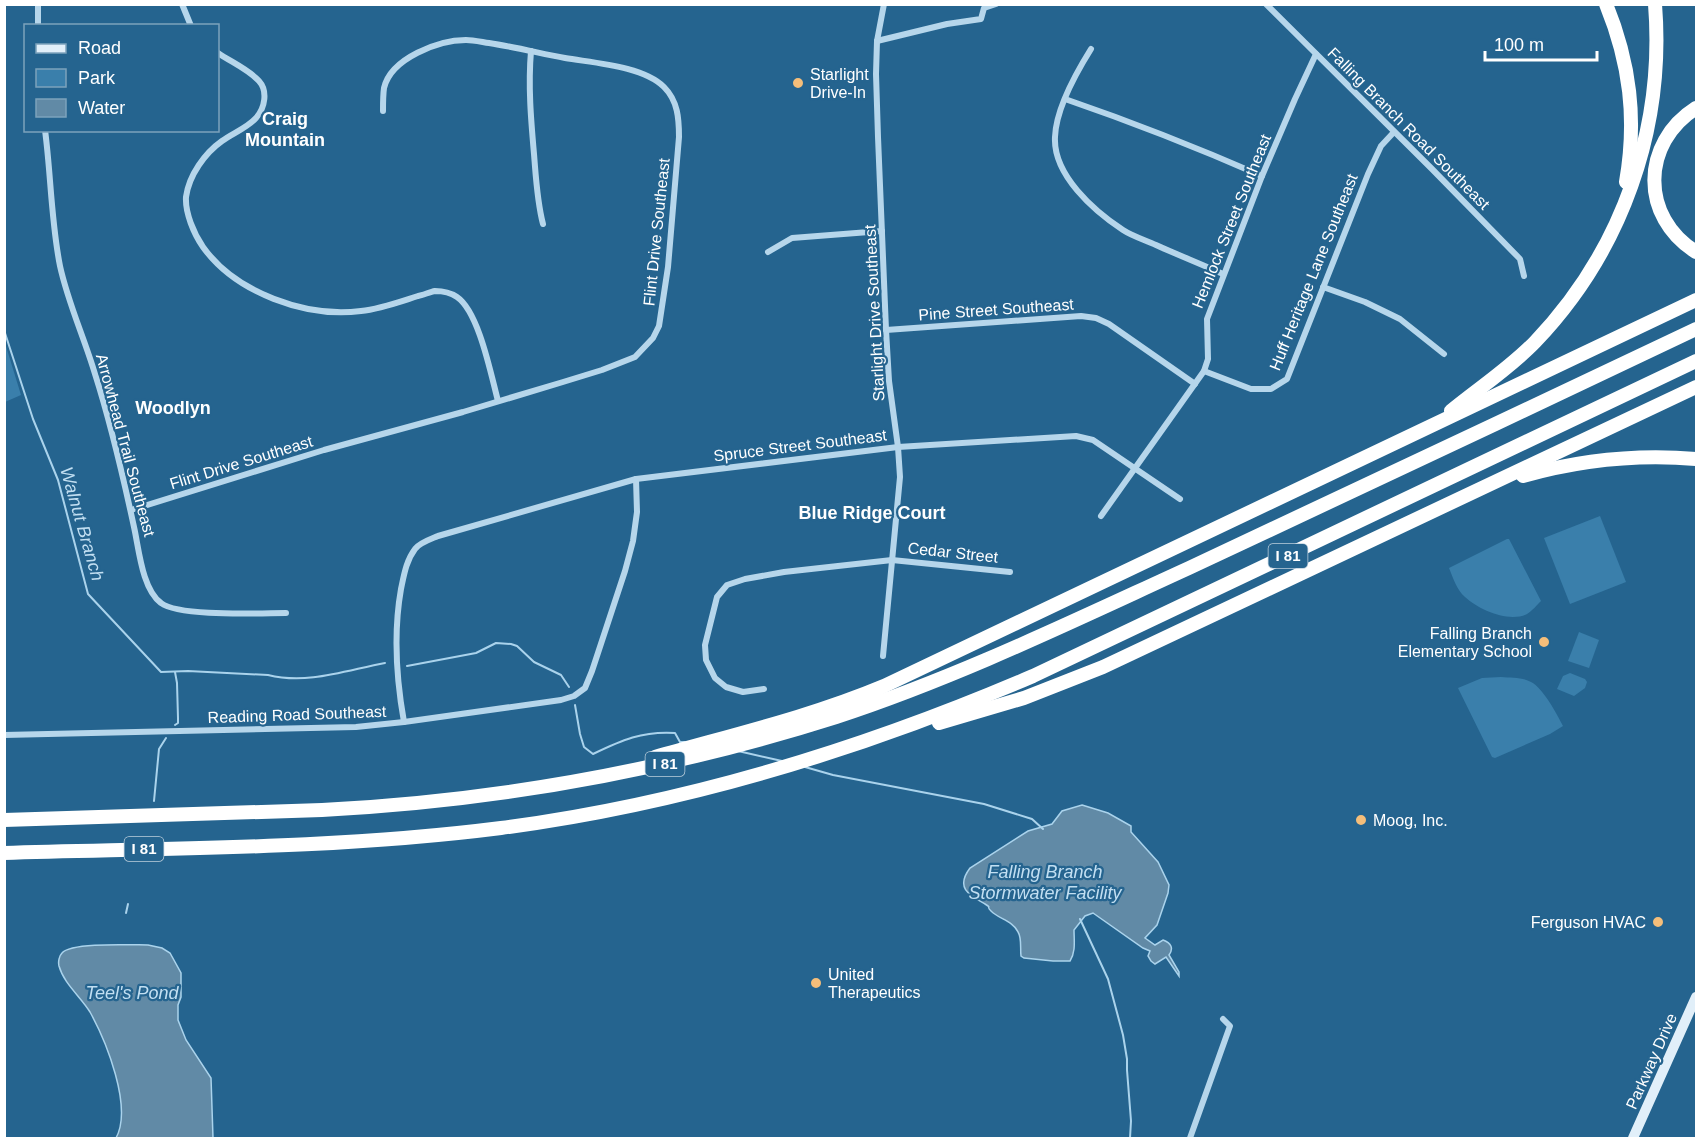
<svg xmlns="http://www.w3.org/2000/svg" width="1701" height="1143" font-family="Helvetica,sans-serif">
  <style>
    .green { fill: #3a7fab }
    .water { fill: #618aa6; stroke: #aad3ec; stroke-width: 1.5 }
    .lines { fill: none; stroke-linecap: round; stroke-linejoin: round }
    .stream { stroke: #aad3ec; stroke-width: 2 }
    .street { stroke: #b6d6eb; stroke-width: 6 }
    .secondary { stroke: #e1eff9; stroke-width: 10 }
    .highway { stroke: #fff; stroke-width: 14 }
    .poi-dot { fill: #f5be7a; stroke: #25648f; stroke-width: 2 }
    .labels { text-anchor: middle; stroke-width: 4.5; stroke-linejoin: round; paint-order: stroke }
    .shield { fill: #25648f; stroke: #bed0dd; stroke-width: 1.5 }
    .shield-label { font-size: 15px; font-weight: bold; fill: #fff }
    .poi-label { font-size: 16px; fill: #fff; stroke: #25648f; text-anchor: start }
    .street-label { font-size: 16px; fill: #fff; stroke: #25648f }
    .neighbourhood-label { font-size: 18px; font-weight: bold; fill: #fff; stroke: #25648f }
    .water-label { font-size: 18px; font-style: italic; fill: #c2dff2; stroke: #25648f }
  </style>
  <rect width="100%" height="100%" fill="#25648f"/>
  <!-- green -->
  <g class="green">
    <polygon points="5,343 21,395 5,402 4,402"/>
    <polygon points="1600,516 1626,582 1570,604 1544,538"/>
    <path d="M1507,539H1509L1541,601C1537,605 1532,611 1527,614C1509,623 1479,610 1465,597C1457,590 1453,578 1449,568Z"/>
    <polygon points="1579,632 1599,640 1589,668 1568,661"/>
    <polygon points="1570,673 1585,679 1587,682 1585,688 1574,696 1557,689 1563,676"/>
    <path d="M1501,677C1511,678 1522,677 1531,682C1543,688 1557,714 1563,726L1550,734L1495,758L1492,757L1458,688L1482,678Z"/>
  </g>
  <!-- water -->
  <g class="water">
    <path d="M1082,805L1108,813L1131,826V832L1158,862L1169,885L1168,893L1157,925L1145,938L1155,945L1163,940C1171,943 1174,948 1169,955L1179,972V976L1166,957L1155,964L1151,961L1148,956L1150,951L1143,948L1093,913L1085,916L1074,930C1074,940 1076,952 1070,961H1053L1024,958L1021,956C1020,948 1022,938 1018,932C1013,921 999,919 991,911C985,905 993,909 985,904C969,895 955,888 970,868L1028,831L1052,824L1062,811Z"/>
    <path d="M148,945L162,948L170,953L181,973V997L178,1005V1020L186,1040L211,1078L213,1138H116C133,1107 106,1041 90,1012C81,997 64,984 59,966C58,962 59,956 62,953C71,942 132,945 148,945Z"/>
  </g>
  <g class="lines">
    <!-- stream -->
    <g class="stream">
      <path d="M4,330L33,419L58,480L88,594L161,672L188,671L268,675C308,685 347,670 385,663"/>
      <polyline points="407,666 476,653 496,643 511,644 517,646 534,662 561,675 569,687"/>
      <polyline points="175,672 177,683 178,718 178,723 175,725"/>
      <path d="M575,705L580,734L584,747L593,754C622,740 642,731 675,733L680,742H685"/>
      <polyline points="738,751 782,761"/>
      <polyline points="805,767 833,775 984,804 1032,819 1043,829"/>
      <polyline points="154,801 159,749 166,738"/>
      <polyline points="126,913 128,904"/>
      <polyline points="1080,919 1108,979 1123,1035 1127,1059 1127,1070 1131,1121 1130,1138"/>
    </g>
    <!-- street -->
    <g class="street">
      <polyline points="182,4 191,26"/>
      <polyline points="1266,4 1431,168 1520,259 1524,276"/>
      <polyline points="38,26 38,4"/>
      <polyline points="877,41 947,24 981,19 984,8 996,4"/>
      <path d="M1091,49C1076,73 1056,108 1055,137C1053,175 1094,211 1123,230C1132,236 1145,240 1156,245C1178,255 1201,264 1223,274"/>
      <path d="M531,51C528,86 531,120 534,154C536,178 537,201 543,224"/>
      <path d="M218,53C231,62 248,69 259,81C268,91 265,108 256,118C247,128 233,133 222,141C205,153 189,175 186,197C185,213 194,234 203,247C236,293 306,318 361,311C380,309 399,302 418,296C423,295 430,292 435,291C442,291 451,293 457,297C479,312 491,375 498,401"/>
      <path d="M1065,99C1132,122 1198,148 1262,176"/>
      <path d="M45,130C51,175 51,221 60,266C68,303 84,337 95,374C111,424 123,476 134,527C139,549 142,589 161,603C179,617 260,613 286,613"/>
      <polyline points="768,252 792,238 882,231"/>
      <polyline points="1323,287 1365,302 1400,319 1444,354"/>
      <polyline points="886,330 1081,316 1096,318 1109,324 1195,384"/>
      <polyline points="1204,371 1251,389 1271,389 1287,379 1368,174 1381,146 1394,132"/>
      <path d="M131,510L324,450L463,412L563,382L602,370L635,357L653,338L659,326L668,267L679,137C679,119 678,101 664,87C643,66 594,63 565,58C539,53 514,47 489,43C482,42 473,40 466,40C439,40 391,58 384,88C383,95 383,103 383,111"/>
      <polyline points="1101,516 1204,371 1208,359 1207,319 1262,176 1295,99 1316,54"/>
      <polyline points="883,656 900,477 898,447 889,381 886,330 878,137 876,74 877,41 884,4"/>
      <polyline points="764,689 743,692 726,687 715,678 706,660 705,645 717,597 727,585 745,579 784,572 892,560 1010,572"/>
      <path d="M404,722C396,677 393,634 401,589C404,575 406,561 415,549C419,543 431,539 438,536L636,479L898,447L1076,436L1093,440L1180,499"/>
      <polyline points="4,735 356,727 404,722 561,700 574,696 585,688 592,671 625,571 633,541 637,512 636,479"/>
      <polyline points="1190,1138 1230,1026 1223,1019"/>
    </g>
    <!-- secondary -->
    <polyline class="secondary" points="1633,1138 1696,997"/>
    <!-- highway -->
    <g class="highway">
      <path d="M1606,4C1630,63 1637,119 1626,182"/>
      <path d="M1696,108C1641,143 1640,217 1696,252"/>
      <path d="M1451,411C1479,388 1510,368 1535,342C1622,251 1665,129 1655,4"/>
      <path d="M1523,476C1580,460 1638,454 1696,459"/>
      <polyline points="939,723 1024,698 1103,667 1696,387"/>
      <path d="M655,757C732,735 810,717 884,686L1696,300"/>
      <path d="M4,820L322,810C497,801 669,770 836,717C958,677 1073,621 1189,568C1359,489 1527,409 1696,329"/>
      <path d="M4,853C170,848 336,849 501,828C685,804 863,749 1033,676L1696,361"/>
    </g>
  </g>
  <!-- markers -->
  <g class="poi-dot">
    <circle cx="798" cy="83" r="6"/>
    <circle cx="1544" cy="642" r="6"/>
    <circle cx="1361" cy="820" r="6"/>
    <circle cx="1658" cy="922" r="6"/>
    <circle cx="816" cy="983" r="6"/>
  </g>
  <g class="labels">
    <!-- shield labels -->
    <g class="shield">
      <rect x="1268.5" y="544" width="39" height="24" rx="4.5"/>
      <rect x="645.5" y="752" width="39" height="24" rx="4.5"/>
      <rect x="124.5" y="837" width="39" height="24" rx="4.5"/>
    </g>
    <g class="shield-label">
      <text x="1288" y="561">I 81</text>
      <text x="665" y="769">I 81</text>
      <text x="144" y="854">I 81</text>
    </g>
    <!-- poi labels -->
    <g class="poi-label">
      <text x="810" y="80">Starlight<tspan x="810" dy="18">Drive-In</tspan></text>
      <text x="1532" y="639" text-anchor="end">Falling Branch<tspan x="1532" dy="18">Elementary School</tspan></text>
      <text x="1373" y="826">Moog, Inc.</text>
      <text x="1646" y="928" text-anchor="end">Ferguson HVAC</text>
      <text x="828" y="980">United<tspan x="828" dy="18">Therapeutics</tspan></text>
    </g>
    <!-- street labels -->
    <g class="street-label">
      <text transform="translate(1409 128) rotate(45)" y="6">Falling Branch Road Southeast</text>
      <text transform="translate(1231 221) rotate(-68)" y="6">Hemlock Street Southeast</text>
      <text transform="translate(656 232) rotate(-84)" y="6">Flint Drive Southeast</text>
      <text transform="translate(1313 272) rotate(-68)" y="6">Huff Heritage Lane Southeast</text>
      <text transform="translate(996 309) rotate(-4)" y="6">Pine Street Southeast</text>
      <text transform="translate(874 313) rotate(-93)" y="6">Starlight Drive Southeast</text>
      <text transform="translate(126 445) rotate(75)" y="6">Arrowhead Trail Southeast</text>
      <text transform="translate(800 445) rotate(-7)" y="6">Spruce Street Southeast</text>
      <text transform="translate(241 462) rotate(-17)" y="6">Flint Drive Southeast</text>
      <text transform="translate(953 552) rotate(6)" y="6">Cedar Street</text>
      <text transform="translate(297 714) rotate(-2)" y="6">Reading Road Southeast</text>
      <text transform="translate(1651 1061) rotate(-66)" y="6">Parkway Drive</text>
    </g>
    <!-- neighbourhood labels -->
    <g class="neighbourhood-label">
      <text x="285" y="125">Craig<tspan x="285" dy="21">Mountain</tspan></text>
      <text x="173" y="414">Woodlyn</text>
      <text x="872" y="519">Blue Ridge Court</text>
    </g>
    <!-- water labels -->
    <g class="water-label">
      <text transform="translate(82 524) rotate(74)" y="6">Walnut Branch</text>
      <text x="1045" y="878">Falling Branch<tspan x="1045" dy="21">Stormwater Facility</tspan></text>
      <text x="132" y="999">Teel's Pond</text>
    </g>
  </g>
  <!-- border -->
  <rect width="1701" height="1143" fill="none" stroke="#ffffff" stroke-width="12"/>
  <!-- legend -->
  <rect x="24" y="24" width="195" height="108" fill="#25648f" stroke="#7ca2bc" stroke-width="1.5"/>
  <rect x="36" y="44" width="30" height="9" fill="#e1eff9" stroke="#7ca2bc" stroke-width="1.5"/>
  <text x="78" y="54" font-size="18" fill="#ffffff">Road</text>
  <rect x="36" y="69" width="30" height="18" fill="#3a7fab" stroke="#7ca2bc" stroke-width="1.5"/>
  <text x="78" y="84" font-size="18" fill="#ffffff">Park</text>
  <rect x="36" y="99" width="30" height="18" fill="#618aa6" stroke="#7ca2bc" stroke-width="1.5"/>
  <text x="78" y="114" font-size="18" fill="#ffffff">Water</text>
  <!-- scale -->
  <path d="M1485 51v9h112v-9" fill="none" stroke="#ffffff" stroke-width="3"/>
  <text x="1494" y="51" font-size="18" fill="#ffffff" stroke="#25648f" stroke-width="4.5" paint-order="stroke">100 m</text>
</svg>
